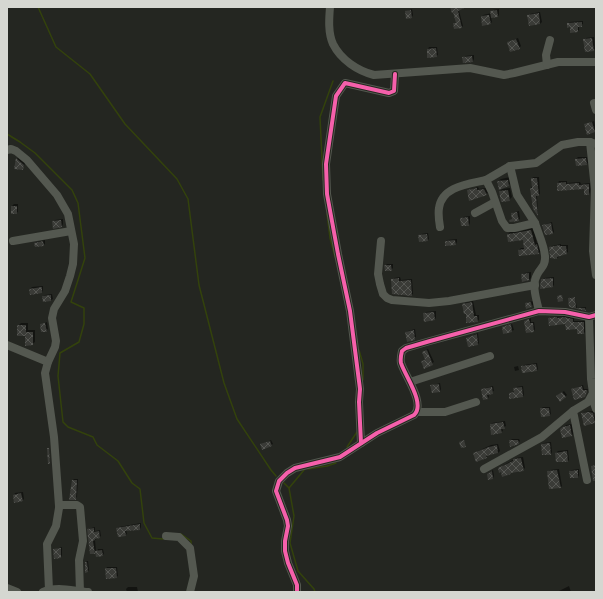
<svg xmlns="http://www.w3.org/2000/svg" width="603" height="599" font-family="'Sofia Sans Condensed',sans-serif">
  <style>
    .shadow { fill: #0007 }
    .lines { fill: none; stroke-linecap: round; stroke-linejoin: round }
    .stream { stroke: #33420c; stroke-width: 1.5 }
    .building { fill: url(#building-cross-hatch) }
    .minor { stroke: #545850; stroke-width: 8 }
    .cycleway-casing { stroke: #24281f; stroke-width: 6 }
    .cycleway { stroke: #f560ab; stroke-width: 4 }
  </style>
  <defs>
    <pattern id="building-cross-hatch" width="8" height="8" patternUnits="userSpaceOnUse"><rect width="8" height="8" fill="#3a3b37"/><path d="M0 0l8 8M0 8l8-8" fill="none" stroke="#565753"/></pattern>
  </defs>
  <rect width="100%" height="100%" fill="#242621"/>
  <!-- shadow -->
  <g class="shadow">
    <polygon points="451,7 458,7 463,26 462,27 455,27 454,24 457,22"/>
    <polygon points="412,9 413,15 412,17 406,12"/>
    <polygon points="499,9 499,15 498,16 491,17 492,22 490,24 482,16 483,15 492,13 493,10"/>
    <polygon points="540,12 542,22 540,24 530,25 528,15 530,14"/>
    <polygon points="583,21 583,24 579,26 579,30 578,31 568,24 569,22"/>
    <polygon points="594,37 595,49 593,50 584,39 586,38"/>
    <polygon points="518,38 521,46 519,48 508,42"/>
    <polygon points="429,47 437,47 438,55 436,56 428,49"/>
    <polygon points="474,55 474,59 473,61 463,58 465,56"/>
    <polygon points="594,121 596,130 594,131 585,125"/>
    <polygon points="578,157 587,157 588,163 586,164 576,159"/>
    <polygon points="18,158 25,163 23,169 17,159"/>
    <polygon points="510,177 511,182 509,185 498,181 501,179"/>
    <polygon points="533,177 539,177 540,194 537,195 538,215 531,188 532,186 532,179"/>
    <polygon points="559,181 567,181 567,183 580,182 581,184 590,183 590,192 589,194 584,188 558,183"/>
    <polygon points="478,187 479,189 486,188 488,193 470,200 468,191"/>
    <polygon points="510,188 512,197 509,200 500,191 502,189"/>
    <polygon points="14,204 18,204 18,212 16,213 12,213 12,206"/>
    <polygon points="519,211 520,219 518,220 510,220 513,218 512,213"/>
    <polygon points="470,216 470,223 469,225 462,218 463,217"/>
    <polygon points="63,219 63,224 62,226 53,222 55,220"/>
    <polygon points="552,222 554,232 553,233 543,225"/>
    <polygon points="533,228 537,243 539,243 541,251 539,253 519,250 521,248 525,248 524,239 508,234 510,232 518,232"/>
    <polygon points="428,233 429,239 427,241 419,236 421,234"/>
    <polygon points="457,239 457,242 456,244 446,241 447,240"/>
    <polygon points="45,240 45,244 43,245 35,243 37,242"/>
    <polygon points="561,244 561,245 568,245 568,252 557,258 550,247 552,246"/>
    <polygon points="387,264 393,264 393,268 391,270 385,266"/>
    <polygon points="531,272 531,278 529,280 522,275 524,273"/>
    <polygon points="400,277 401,280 412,279 413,294 411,295 392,279 394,278"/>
    <polygon points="554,277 554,285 553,286 542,280 544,278"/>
    <polygon points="43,286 43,290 42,292 30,289 32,287"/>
    <polygon points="52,294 53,299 51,300 43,296 45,295"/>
    <polygon points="570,297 575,297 577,308 586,307 586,309 585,310 570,306 569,299"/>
    <polygon points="473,301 476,315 479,315 479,320 477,321 467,313 464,304 465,303"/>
    <polygon points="533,301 533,305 526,308 526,303"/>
    <polygon points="436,311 436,318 435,319 424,314 426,312"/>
    <polygon points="566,316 574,318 574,321 585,321 585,332 584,333 578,327 549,319 551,317"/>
    <polygon points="531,318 531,322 534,322 535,329 534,331 525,321"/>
    <polygon points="47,322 48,329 46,331 41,325"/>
    <polygon points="21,323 28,323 28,330 35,330 35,342 32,344 18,326"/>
    <polygon points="512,324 514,330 504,333 503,327"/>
    <polygon points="415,329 416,337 407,341 406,332 408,331"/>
    <polygon points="478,333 479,343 478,344 467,338"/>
    <polygon points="428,349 434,362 424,367 422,362 426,359 423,352"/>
    <polygon points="537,363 538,369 537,370 522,367 524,365"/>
    <polygon points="518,366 519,370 515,371 514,367"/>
    <polygon points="440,383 441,389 440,391 431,386"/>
    <polygon points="583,385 584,389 588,389 586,394 573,389"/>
    <polygon points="493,386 494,391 488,393 489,397 488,398 482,389"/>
    <polygon points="523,386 524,395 523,396 510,393 515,391 514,389 516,387"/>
    <polygon points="564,391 567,395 565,397 559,395"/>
    <polygon points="543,407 550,407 551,414 549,415 541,409"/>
    <polygon points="593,411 596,421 594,422 582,414 584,412"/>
    <polygon points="505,421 506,426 502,428 503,431 501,432 491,424 492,423"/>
    <polygon points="572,424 573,434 572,435 562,429 566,425"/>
    <polygon points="512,439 519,439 520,441 518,443 510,441"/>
    <polygon points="271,440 273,444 271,445 262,445"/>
    <polygon points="551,442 552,452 551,454 542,444 544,443"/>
    <polygon points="498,444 500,451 498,453 488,454 487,457 476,452 491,445"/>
    <polygon points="568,450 569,460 568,461 556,453 558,451"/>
    <polygon points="523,457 525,468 523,470 512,472 510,474 501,471 499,468 516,458"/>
    <polygon points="559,469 562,486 561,487 548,472 550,470"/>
    <polygon points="579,469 579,475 578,477 570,471 572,470"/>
    <polygon points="493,470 494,476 493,478 488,474"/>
    <polygon points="74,479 78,479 77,497 76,498 73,480"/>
    <polygon points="23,492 24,499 22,501 14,495 15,493"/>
    <polygon points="141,523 141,527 140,529 126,530 127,534 125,535 117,529 119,527"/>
    <polygon points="95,527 95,531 100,530 101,536 95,540 96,551 94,553 88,529"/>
    <polygon points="62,547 62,555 61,557 54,550"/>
    <polygon points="98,549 103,549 104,554 102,555 97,551"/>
    <polygon points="87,561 88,561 89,570 88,571 86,562"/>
    <polygon points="107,567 117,567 118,576 116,577 106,569"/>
    <polygon points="569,586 571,592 557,592"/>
    <polygon points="128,587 137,587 138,592 127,592 126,589"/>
  </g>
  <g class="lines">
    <!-- stream -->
    <g class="stream">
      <polyline points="38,7 56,47 90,74 125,124 177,179 188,199 199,285 224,383 237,419 271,470 276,476"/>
      <polyline points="7,134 20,142 35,153 72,190 78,203 85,258 71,302 84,308 84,324 79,342 60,353 58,376 63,422 68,427 93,437 97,445 118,461 132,483 140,489 144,523 152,538 163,539 165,537"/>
      <polyline points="323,180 320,117 333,81"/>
      <polyline points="327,214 330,238 335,257"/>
      <polyline points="359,350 363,364 363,380"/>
      <polyline points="347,447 357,432"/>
      <polyline points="308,469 327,466 336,463"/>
      <polyline points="284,483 289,488 294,516 290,543 298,571 314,589 315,592"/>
      <polyline points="289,488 304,470"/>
      <polyline points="179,534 181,534 191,541 191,545"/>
    </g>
  </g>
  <!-- building -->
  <g class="building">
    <polygon points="450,7 466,7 458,11 462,28 454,29 453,23 456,23 453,12 452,13"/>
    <polygon points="411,10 412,18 406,19 405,11"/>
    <polygon points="497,10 498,17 491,18 490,11"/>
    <polygon points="539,13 540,24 529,26 527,15"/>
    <polygon points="489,15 491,24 482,26 481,16"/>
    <polygon points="582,22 582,27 578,27 578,32 570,33 570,27 567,28 567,23"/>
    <polygon points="592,38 594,51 585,52 583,39"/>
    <polygon points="516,39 520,49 510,52 507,42"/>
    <polygon points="436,48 437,57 427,58 427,49"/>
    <polygon points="472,56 473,62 463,63 462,57"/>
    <polygon points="592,122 595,132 587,135 584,124"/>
    <polygon points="16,158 24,165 23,170 14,169"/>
    <polygon points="586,158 587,165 576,166 575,159"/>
    <polygon points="531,178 537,178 539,196 536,196 538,216 533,209 530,188 532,188"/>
    <polygon points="508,180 509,186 499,190 497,181"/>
    <polygon points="566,182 566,184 579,183 579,185 589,184 589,195 584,195 584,189 557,191 557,183"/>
    <polygon points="477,188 477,190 484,189 487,195 469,201 467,190"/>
    <polygon points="508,190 510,201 501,202 499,191"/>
    <rect x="11" y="206" width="6" height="8"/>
    <polygon points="517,212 519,221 510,222 509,220 512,219 511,213"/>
    <polygon points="468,217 469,226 461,226 460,218"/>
    <polygon points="61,220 62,227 53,229 52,221"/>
    <polygon points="551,223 553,234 545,235 542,225"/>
    <polygon points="531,230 535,245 537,244 539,254 519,256 518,250 524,249 523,240 508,242 507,234 515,233"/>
    <polygon points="427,234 428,241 419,242 418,235"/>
    <polygon points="455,240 456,245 445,246 445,241"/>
    <polygon points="43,241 44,246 35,247 34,243"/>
    <polygon points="560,245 560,246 566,246 567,254 557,257 557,259 550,258 549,247"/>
    <polygon points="384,265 391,265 392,271 385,271"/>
    <polygon points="529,273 529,280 522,282 521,274"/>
    <polygon points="399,278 399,281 411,280 412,296 392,294 391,279"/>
    <polygon points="553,278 553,287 540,289 541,279"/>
    <polygon points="42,287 42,293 30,295 29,289"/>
    <polygon points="51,295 51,301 43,302 42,296"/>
    <polygon points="562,295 563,301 558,302 557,296"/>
    <polygon points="575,297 576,308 585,308 586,311 569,307 568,298"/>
    <polygon points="472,302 474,316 477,316 478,322 466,323 466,314 464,314 462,304"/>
    <polygon points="531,302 532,307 526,309 525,303"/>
    <polygon points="434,312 435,320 424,322 423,313"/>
    <polygon points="555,317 557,317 557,318 564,317 573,319 573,322 584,322 584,334 577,334 577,329 566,330 565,324 549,326 548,318"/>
    <polygon points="529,319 530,323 533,323 534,332 526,333 524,321"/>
    <polygon points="45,323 47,332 41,332 40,324"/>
    <polygon points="511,324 512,332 503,334 502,327"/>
    <polygon points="17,325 26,325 26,332 33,332 33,345 25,346 25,336 17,336"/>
    <polygon points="414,330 415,340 407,342 405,332"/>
    <polygon points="477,334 478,345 468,347 466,338"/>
    <polygon points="427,350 433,365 424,369 421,361 425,360 422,352"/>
    <polygon points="536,364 537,371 522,373 521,366"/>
    <polygon points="439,384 440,392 432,393 430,385"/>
    <polygon points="582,386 583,390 587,390 587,392 585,397 574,400 571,389"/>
    <polygon points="492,387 493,394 487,395 488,399 483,400 481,389"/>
    <polygon points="522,387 523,397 509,399 509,393 514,392 513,388"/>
    <polygon points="562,392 566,397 560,402 556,396"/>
    <polygon points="540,408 549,408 550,416 541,417"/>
    <polygon points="589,412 593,413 595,423 584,426 581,413"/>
    <polygon points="503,422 505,429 501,429 502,433 491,435 490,424"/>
    <polygon points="570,425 572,436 562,438 560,429 563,427"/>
    <polygon points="464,440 466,447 461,448 459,442"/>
    <polygon points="509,440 518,440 519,444 510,447"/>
    <polygon points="270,441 272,446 262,450 260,444"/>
    <polygon points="550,443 551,455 542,455 541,444"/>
    <polygon points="497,445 498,453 486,456 487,458 476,462 473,453 489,447"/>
    <polygon points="47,448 49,448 50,464 48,464"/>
    <polygon points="567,451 568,462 556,462 555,453"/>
    <polygon points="521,458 524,471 510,473 511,474 502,477 501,472 499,473 498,468 513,461 513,459"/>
    <polygon points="596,465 596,481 593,481 591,466"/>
    <polygon points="557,470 561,488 549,489 547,471"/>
    <polygon points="578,470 578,478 570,478 569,471"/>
    <polygon points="492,471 493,479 488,480 487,474"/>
    <polygon points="72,480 77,480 76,500 69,500"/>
    <polygon points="21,493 23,501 14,503 13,495"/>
    <polygon points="140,524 140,530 125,531 126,536 118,537 116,528"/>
    <polygon points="94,528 94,532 99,531 100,538 95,539 95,540 93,541 95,554 90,554 87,529"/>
    <polygon points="61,548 61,558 54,559 53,549"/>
    <polygon points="102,550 103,556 96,557 95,551"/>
    <polygon points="85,562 87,562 88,572 85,573"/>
    <polygon points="105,568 116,568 117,578 106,579"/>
  </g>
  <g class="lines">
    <!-- minor -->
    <g class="minor">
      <path d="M330,7C329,19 328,33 333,44C341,60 358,71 374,75L470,68L504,75L514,73L558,62H596"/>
      <polyline points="547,65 546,55 550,40"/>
      <polyline points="594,103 596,110"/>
      <polyline points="590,142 595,189 593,251 596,275"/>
      <polyline points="7,150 11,149 16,151 27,160 57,195 68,214 74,244 73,264 70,276 65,291 54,309 52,318 56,341 55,347 48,362 45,373 54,437 59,506"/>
      <polyline points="510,166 517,195 535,223"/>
      <polyline points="486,180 510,166 536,163 562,145 578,142 590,142 596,144"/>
      <polyline points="475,213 495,202"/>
      <path d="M440,227C439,221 438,214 439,208C442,186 469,184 486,180L492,192L502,221L507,228H514L535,223C538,233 546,249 545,259C545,267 540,268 537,275C531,285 537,301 539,311"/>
      <polyline points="13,241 71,231"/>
      <polyline points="381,241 378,274 380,284 383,294 387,298 392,300 429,303 449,301 535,285"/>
      <polyline points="7,345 48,362"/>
      <polyline points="410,382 490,356"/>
      <polyline points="592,397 596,409"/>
      <polyline points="417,412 445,412 476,402"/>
      <polyline points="361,443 359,402 360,389 350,311 338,254 327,194 326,164 336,96 345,83 389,93 394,91 395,74"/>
      <polyline points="484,469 542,437 573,411"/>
      <polyline points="587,480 573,411 588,402 593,393 591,379 589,317"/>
      <polyline points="166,536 179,537 190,548 194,576 190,592"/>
      <polyline points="7,588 17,592"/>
      <polyline points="49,590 47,544 56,526 59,508 61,505 77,505 80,507 83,541 79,560 80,592"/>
      <path d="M43,592C57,586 73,591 88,592"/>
      <path d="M297,592V585L288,563L285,551V541L288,526L287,520L276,491L279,481L287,473L295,468L340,457L377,433L414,415C426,404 405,376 401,363C400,359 401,355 402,351L406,348L430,341L539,311L565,312L589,317L596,315"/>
    </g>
    <!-- cycleway casing -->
    <g class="cycleway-casing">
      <g id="cycleway">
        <polyline points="361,443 359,402 360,389 350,311 338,254 327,194 326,164 336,96 345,83 389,93 394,91 395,74"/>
        <path d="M297,592V585L288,563L285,551V541L288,526L287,520L276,491L279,481L287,473L295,468L340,457L377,433L414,415C426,404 405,376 401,363C400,359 401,355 402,351L406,348L430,341L539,311L565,312L589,317L596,315"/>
      </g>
    </g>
    <!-- cycleway -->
    <use href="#cycleway" class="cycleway"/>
  </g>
  <!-- border -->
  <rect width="603" height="599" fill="none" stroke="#d5d7d1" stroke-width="16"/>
</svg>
